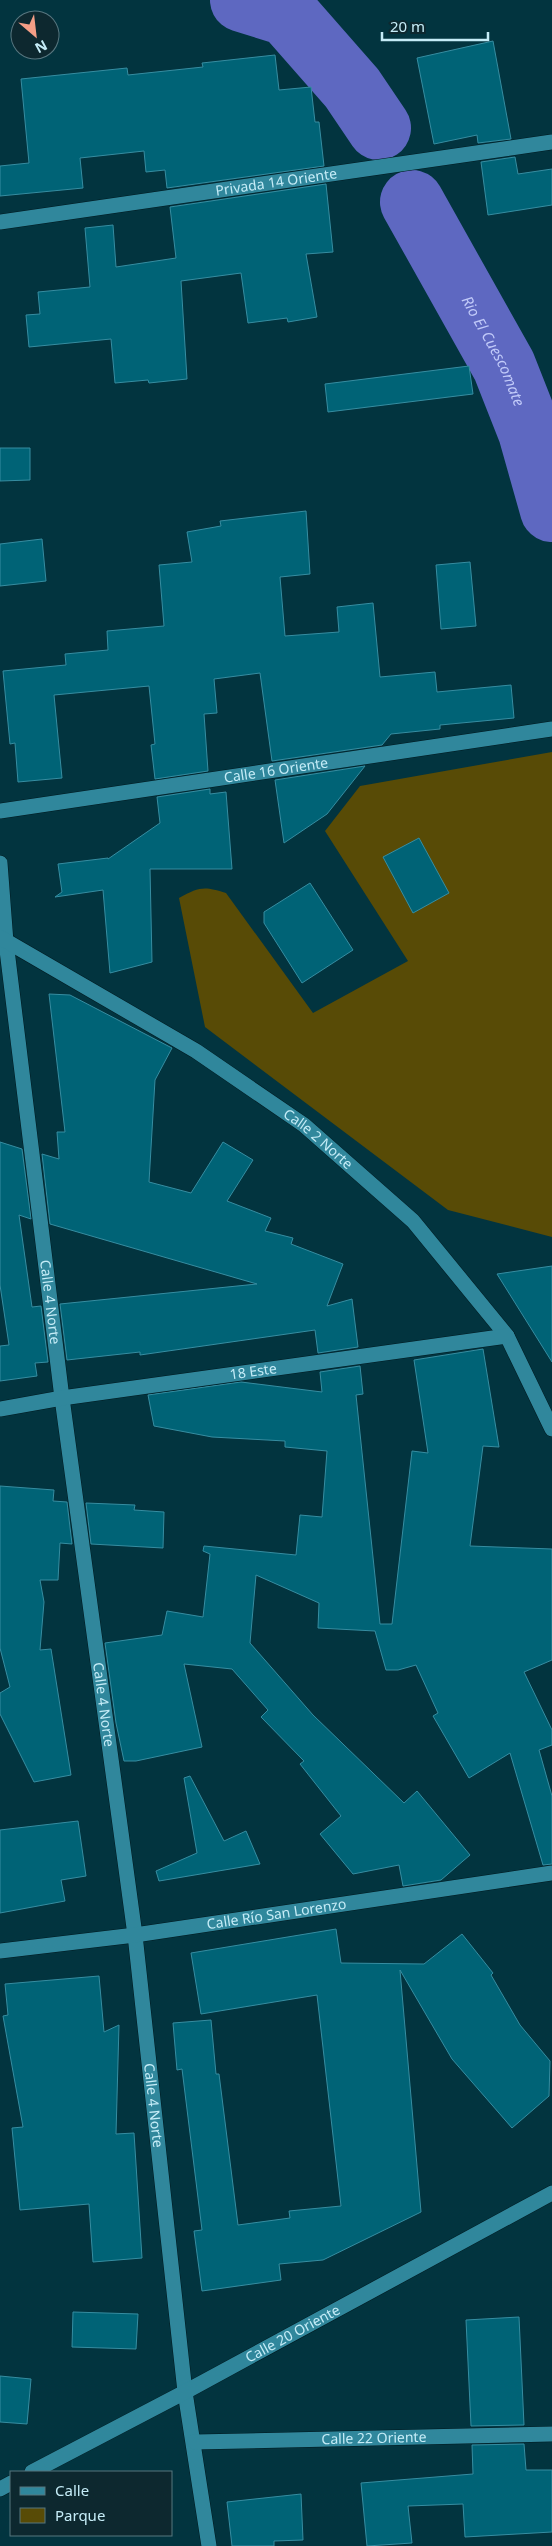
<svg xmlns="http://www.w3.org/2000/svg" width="552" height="2546" font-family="'Noto Sans',sans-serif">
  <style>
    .green { fill: #584b06 }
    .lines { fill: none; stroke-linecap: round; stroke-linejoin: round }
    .river { stroke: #5e68c1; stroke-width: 64 }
    .building { fill: #006376; stroke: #368da1 }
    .street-casing { stroke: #011a20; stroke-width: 16 }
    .secondary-casing { stroke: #011a20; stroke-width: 16 }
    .street { stroke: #30879c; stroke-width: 15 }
    .secondary { stroke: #30879c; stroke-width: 15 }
    .labels { text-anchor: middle; stroke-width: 4; stroke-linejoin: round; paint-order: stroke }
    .street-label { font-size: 14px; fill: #c5ecf7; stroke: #0d282f }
    .water-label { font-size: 15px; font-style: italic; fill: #c1caf9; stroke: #0d282f }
  </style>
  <rect width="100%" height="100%" fill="#02343f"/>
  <!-- green -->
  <path class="green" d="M552,752V1237L448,1210L205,1027L179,898C199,887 204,886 226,893L313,1013L408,961L325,831L360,786Z"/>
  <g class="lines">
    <!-- river -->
    <g class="river">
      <polyline points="242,0 287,14 352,88 379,128"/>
      <path id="s1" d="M412,202L504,366L530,432L552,510"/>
    </g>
  </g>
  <!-- building -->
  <g class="building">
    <polygon points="493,41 511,139 478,143 477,135 434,144 417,58"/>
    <polygon points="275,55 279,90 311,87 315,122 319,122 324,166 167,188 165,170 146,172 144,151 80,158 83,188 0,196 0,166 29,163 21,79 127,68 128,75 203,67 202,63"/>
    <polygon points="515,157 518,174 552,169 552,205 488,215 481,162"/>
    <polygon points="326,184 333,252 306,254 317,317 288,322 287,318 248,323 241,273 181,281 187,379 149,383 148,380 115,383 111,339 29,347 26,315 40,314 38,292 90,287 85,228 113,225 116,267 176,258 170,207"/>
    <polygon points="469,366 473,394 328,412 325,384"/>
    <polygon points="0,448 30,448 30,480 0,481"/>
    <polygon points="306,511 310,574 280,577 285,636 339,632 337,607 373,603 380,677 435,672 437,692 511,685 514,718 440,725 440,729 391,734 382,745 272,761 260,673 214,679 217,713 204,714 208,771 155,779 151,745 155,744 149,686 54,695 62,778 18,782 15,743 10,744 3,671 66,665 65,654 108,650 107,631 164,626 159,565 192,562 187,532 221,526 220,521"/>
    <polygon points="42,539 46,581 0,586 0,544"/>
    <polygon points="470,562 476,626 441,629 436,565"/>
    <polygon points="365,766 327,814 284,843 275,780"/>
    <polygon points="210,789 210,794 226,792 232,869 150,869 152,962 110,973 103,890 55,897 62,892 58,864 108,858 108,859 160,823 157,797"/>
    <polygon points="419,838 449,893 413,913 383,857"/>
    <polygon points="310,883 353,950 302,983 264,923 264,912"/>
    <polygon points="49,994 70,995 172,1048 155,1080 149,1182 191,1193 223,1142 253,1160 227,1201 271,1218 265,1231 293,1238 291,1244 343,1264 327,1306 352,1299 358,1347 318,1353 315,1330 140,1355 140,1352 67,1360 60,1304 257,1284 50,1224 42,1154 59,1159 57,1132 65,1132"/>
    <polygon points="0,1142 22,1149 31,1219 19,1215 32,1307 41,1306 48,1362 35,1363 37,1376 0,1381 0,1346 9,1345 0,1285"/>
    <polygon points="552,1266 552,1362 497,1274"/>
    <polygon points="483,1349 499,1447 483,1446 470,1546 552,1549 552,1660 524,1672 552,1730 552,1745 539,1750 552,1796 552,1864 543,1865 510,1753 469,1778 433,1716 438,1713 416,1665 398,1670 386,1670 375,1631 318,1628 319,1603 256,1575 250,1643 313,1715 404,1803 417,1791 470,1855 441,1880 403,1886 399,1865 353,1874 320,1834 341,1816 300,1764 304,1761 261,1717 268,1710 232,1669 184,1664 202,1747 136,1761 124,1761 116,1723 105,1643 162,1635 167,1611 203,1617 210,1554 203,1551 204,1546 296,1555 300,1515 322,1517 327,1451 285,1447 285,1441 212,1437 154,1426 148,1395 241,1382 322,1392 320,1372 360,1366 363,1394 356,1395 380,1624 392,1624 412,1451 428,1453 414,1360"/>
    <polygon points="0,1486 54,1490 53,1501 67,1502 72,1544 60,1543 58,1580 40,1580 44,1602 40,1650 51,1649 71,1775 34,1782 0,1714 0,1693 10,1687 0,1648"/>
    <polygon points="86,1503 135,1505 134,1510 164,1512 163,1548 91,1544"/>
    <polygon points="190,1776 224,1841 246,1831 260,1864 159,1881 156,1871 197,1853 184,1778"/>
    <polygon points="78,1821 86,1876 61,1880 65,1901 0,1913 0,1830"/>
    <polygon points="336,1929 341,1963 424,1964 462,1934 493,1973 491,1975 520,2025 550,2061 549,2096 512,2128 452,2059 400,1970 421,2212 323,2260 279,2264 281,2280 202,2291 194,2231 202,2230 182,2069 177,2070 173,2023 211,2020 216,2074 219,2074 238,2225 290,2218 289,2211 341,2206 317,1995 201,2014 191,1953"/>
    <polygon points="99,1976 104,2032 119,2025 116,2134 134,2133 142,2258 93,2262 89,2204 20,2210 12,2128 23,2127 3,2016 8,2015 5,1984"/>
    <polygon points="73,2312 138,2314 136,2349 72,2347"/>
    <polygon points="519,2317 524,2425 471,2426 466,2320"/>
    <polygon points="0,2376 31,2379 27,2424 0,2422"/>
    <polygon points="524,2444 526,2470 552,2470 552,2532 465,2537 463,2504 408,2506 412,2543 367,2546 361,2483 473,2474 472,2445"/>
    <polygon points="301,2494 303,2540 274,2541 274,2546 232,2546 227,2502"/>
  </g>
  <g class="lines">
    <!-- street casing -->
    <g class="street-casing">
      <g id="street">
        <path id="s2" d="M0,222L552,142"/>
        <path id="s3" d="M0,811L552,729"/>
        <path id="s4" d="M0,863L6,942L62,1398L135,1935L185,2392L209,2546"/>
        <path id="s5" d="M1,938L196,1051L304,1125L413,1221L507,1336L552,1429"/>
        <path id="s6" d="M0,1409L62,1398L507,1336"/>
        <path id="s7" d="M0,1951L135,1935L552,1873"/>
        <path id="s8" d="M195,2442L552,2434"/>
      </g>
    </g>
    <!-- secondary casing -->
    <g class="secondary-casing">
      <g id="secondary">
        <path id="s9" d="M32,2472L185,2392L552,2193"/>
        <polyline points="0,2489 11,2483"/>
      </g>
    </g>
    <!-- street -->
    <use href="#street" class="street"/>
    <!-- secondary -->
    <use href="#secondary" class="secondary"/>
  </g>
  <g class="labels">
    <!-- street labels -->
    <g class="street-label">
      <text dy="5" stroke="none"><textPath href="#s2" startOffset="279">Privada 14 Oriente</textPath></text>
      <text dy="5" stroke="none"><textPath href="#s3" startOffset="279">Calle 16 Oriente</textPath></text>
      <text dy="5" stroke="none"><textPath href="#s5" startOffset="376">Calle 2 Norte</textPath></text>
      <text dy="5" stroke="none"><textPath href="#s4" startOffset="442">Calle 4 Norte</textPath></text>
      <text dy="5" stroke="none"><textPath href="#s6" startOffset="256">18 Este</textPath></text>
      <text dy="5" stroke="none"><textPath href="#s4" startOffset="848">Calle 4 Norte</textPath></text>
      <text dy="5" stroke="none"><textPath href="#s7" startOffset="279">Calle Río San Lorenzo</textPath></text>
      <text dy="5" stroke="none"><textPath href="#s4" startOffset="1252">Calle 4 Norte</textPath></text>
      <text dy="5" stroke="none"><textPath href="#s9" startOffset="295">Calle 20 Oriente</textPath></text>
      <text dy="5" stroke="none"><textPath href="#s8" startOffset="179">Calle 22 Oriente</textPath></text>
    </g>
    <!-- water labels -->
    <g class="water-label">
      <text dy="5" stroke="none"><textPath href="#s1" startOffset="170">Rio El Cuescomate</textPath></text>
    </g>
  </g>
  <!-- legend -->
  <rect x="10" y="2471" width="162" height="65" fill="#0d282f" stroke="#57767f"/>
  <rect x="20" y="2487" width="25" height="8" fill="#30879c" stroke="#57767f"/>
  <text x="55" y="2496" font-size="15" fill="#c5ecf7">Calle</text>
  <rect x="20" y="2508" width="25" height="15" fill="#584b06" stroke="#57767f"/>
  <text x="55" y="2521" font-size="15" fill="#c5ecf7">Parque</text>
  <!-- north arrow -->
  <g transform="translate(35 35) rotate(152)"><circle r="24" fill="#0d282f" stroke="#57767f"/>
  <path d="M0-4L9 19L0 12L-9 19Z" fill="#f49e86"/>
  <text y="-8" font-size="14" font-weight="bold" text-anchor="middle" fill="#c5ecf7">N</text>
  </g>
  <!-- scale -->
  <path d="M382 32v8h106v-8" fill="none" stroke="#c5ecf7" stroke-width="2.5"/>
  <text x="390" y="32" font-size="15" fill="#c5ecf7" stroke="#0d282f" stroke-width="4" paint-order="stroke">20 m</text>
</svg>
